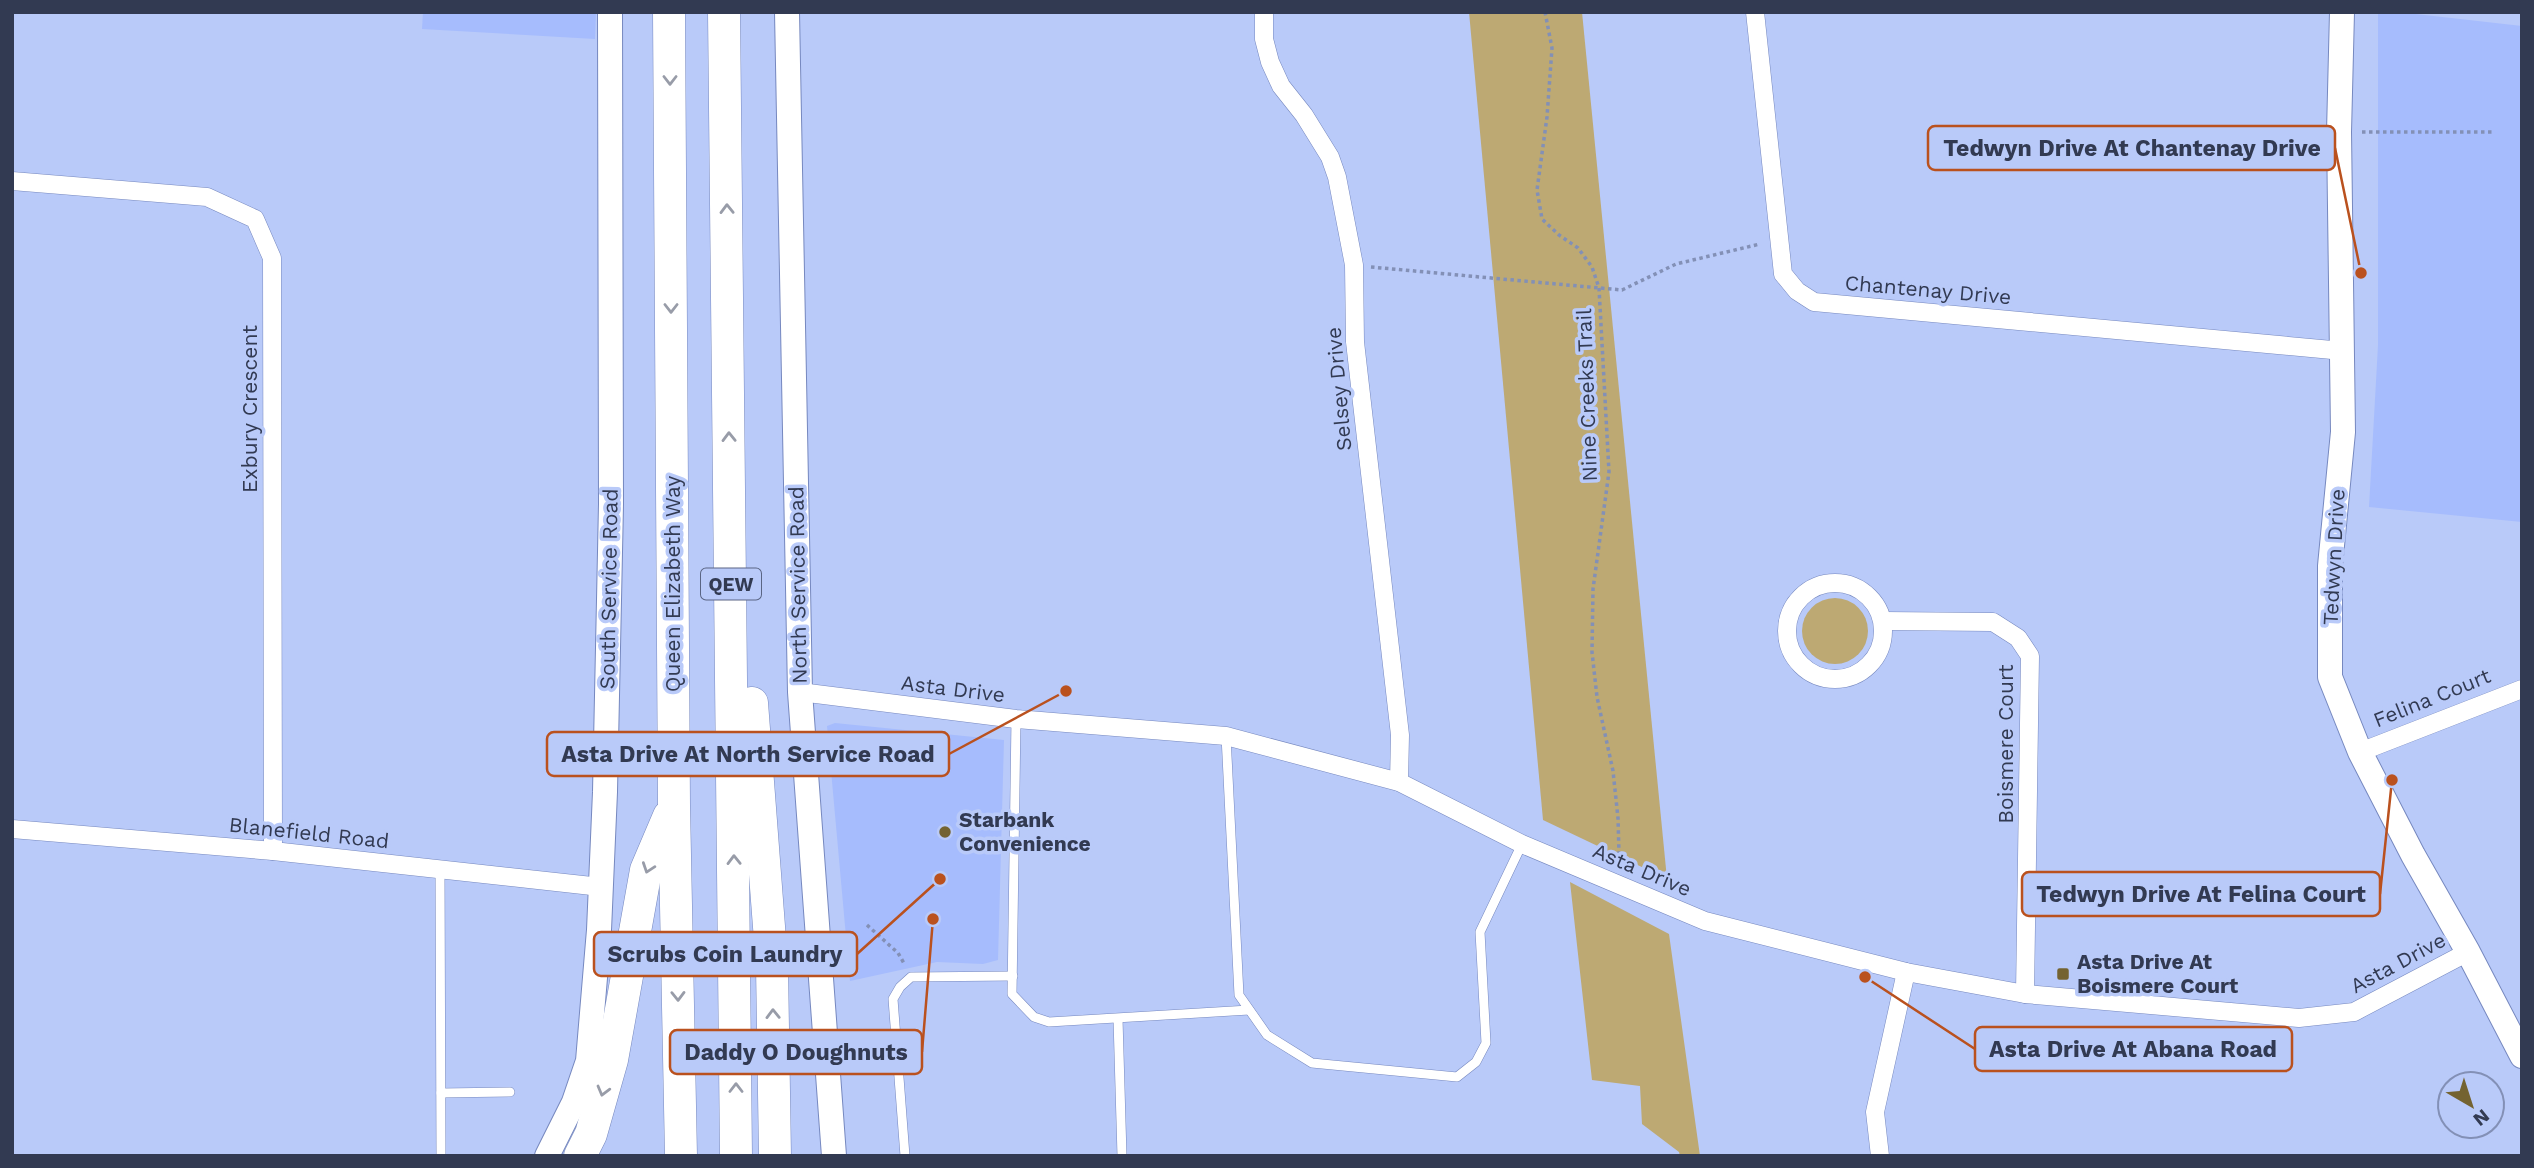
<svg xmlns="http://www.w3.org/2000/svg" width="2534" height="1168" font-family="'Work Sans',sans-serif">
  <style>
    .built { fill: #a6bcfd }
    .green { fill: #bda973 }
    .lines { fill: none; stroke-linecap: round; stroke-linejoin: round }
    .lane-casing { stroke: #7688bf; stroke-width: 10 }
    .street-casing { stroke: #7688bf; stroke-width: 19 }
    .secondary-casing { stroke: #7688bf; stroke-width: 26 }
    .highway-casing { stroke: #7688bf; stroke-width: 33 }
    .path { stroke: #8390b6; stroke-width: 3.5; stroke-dasharray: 3.5 3.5; stroke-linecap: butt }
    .lane { stroke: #fff; stroke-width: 9 }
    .street { stroke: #fff; stroke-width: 18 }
    .secondary { stroke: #fff; stroke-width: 24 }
    .highway { stroke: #fff; stroke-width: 32 }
    .oneway { stroke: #989ca8 }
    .poi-dot { fill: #746331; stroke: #b9caf9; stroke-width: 2.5 }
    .labels { text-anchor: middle; stroke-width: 7; stroke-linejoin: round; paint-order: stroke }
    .shield { fill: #b9caf9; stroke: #5a6584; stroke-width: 2 }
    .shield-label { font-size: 19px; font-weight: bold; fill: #323a52 }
    .street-label { font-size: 21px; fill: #323a52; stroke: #b9caf9 }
    .poi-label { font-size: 21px; font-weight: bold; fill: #323a52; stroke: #b9caf9; text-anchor: start }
    .leader { fill: none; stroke: #ba511e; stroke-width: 2.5 }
    .callout-dot { fill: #ba511e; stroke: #b9caf9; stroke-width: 2.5 }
    .callout { fill: #b9caf9; stroke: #ba511e; stroke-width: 2.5 }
    .callout-label { font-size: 23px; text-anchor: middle; font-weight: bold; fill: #323a52 }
  </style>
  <rect width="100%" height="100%" fill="#b9caf9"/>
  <!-- built -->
  <g class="built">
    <polygon points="423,12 596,12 595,39 422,29"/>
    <polygon points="2378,12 2398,12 2522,26 2522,522 2369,507 2378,345"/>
    <polygon points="835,723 1004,740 998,960 983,964 937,962 850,981 827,726"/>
  </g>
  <!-- green -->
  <g class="green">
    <polygon points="1469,12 1582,12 1667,879 1543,820"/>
    <circle cx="1835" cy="631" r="33"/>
    <polygon points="1570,882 1669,934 1700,1156 1680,1156 1679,1152 1642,1124 1640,1086 1592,1080"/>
  </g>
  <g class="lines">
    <!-- lane casing -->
    <g class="lane-casing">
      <g id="lane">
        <polyline points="1016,719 1012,994 1034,1017 1049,1022 1249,1010"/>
        <polyline points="1226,736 1239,995 1267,1035 1312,1063 1457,1077 1476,1062 1486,1043 1480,932 1522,844"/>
        <polyline points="440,869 441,1156"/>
        <polyline points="1118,1019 1122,1156"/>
        <polyline points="441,1093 510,1092"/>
        <polyline points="905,1156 893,999 900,987 911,977 1013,976"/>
      </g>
    </g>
    <!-- street casing -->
    <g class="street-casing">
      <g id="street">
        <polyline points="1264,12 1264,39 1270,62 1281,86 1304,115 1330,157 1337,177 1354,265 1355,342 1400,735 1399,782"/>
        <polyline points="1755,12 1783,274 1797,291 1814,302 2343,351"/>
        <polyline points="12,181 207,197 255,219 272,258 273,851"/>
        <circle cx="1835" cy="631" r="48"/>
        <polyline points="1883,621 1993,622 2018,638 2030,656 2025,994"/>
        <polyline points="800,692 1016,719 1226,736 1399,782 1522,844 1705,921 1906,972 2025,994 2299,1018 2354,1012 2468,952"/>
        <polyline points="2360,752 2522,689"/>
        <polyline points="12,829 273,851 601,887"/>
        <polyline points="1880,1156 1875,1112 1906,972"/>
      </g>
    </g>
    <!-- secondary casing -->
    <g class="secondary-casing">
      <g id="secondary">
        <polyline points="787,12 800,692 834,1156"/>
        <polyline points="2342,12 2339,132 2343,432 2330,566 2330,677 2360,752 2413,855 2468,952 2522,1056"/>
        <polyline points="547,1156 574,1102 588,1061 599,930 605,792 611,504 610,12"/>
      </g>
    </g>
    <!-- highway casing -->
    <g class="highway-casing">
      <g id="highway">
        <polyline points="669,12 674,805 681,1156"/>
        <polyline points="724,12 736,1156"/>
        <polyline points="752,703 772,966 775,1156"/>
        <polyline points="580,1156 591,1134 612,1060 646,870 669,816"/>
      </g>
    </g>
    <!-- path -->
    <g class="path">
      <polyline points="1545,12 1552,48 1547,117 1537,190 1542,219 1559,235 1578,248 1592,267 1599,288 1609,472 1593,589 1592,652 1597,697 1613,771 1618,818 1619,853 1617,863"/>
      <polyline points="2362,132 2493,132"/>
      <polyline points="1371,267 1622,290 1676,264 1760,244"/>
      <polyline points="867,925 898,953 905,965"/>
    </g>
    <!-- lane -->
    <use href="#lane" class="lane"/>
    <!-- street -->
    <use href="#street" class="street"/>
    <!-- secondary -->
    <use href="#secondary" class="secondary"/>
    <!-- highway -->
    <use href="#highway" class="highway"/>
  </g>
  <!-- one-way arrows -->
  <defs><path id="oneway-chevron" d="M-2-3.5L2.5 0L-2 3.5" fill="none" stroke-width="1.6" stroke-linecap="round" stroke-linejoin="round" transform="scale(1.75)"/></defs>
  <g class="oneway">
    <use href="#oneway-chevron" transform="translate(670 80) rotate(90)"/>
    <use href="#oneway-chevron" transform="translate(727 209) rotate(-91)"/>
    <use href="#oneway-chevron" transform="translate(671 308) rotate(90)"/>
    <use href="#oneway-chevron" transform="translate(729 437) rotate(-91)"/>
    <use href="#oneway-chevron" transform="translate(734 860) rotate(-91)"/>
    <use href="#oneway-chevron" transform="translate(648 868) rotate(109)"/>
    <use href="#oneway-chevron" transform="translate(678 996) rotate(89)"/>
    <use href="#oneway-chevron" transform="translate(773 1014) rotate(-91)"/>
    <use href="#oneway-chevron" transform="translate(736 1088) rotate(-90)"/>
    <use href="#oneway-chevron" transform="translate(603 1091) rotate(105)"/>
  </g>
  <!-- markers -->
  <g class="poi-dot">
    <circle cx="945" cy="832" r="7"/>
    <rect x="2056" y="967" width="14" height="14" rx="3.5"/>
  </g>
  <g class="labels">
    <!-- shield labels -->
    <rect class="shield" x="701" y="568.5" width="60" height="31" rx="5"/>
    <g class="shield-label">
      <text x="731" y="591">QEW</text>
    </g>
    <!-- street labels -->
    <g class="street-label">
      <text transform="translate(1928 290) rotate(5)" y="7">Chantenay Drive</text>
      <text transform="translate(1339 389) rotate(-95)" y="7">Selsey Drive</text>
      <text transform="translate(1587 395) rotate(-92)" y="7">Nine Creeks Trail</text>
      <text transform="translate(250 409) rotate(-90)" y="7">Exbury Crescent</text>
      <text transform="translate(2334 557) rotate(-87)" y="7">Tedwyn Drive</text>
      <text transform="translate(673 584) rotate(-90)" y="7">Queen Elizabeth Way</text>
      <text transform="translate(798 585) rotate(-91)" y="7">North Service Road</text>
      <text transform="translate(609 589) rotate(-89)" y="7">South Service Road</text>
      <text transform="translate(953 689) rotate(7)" y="7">Asta Drive</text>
      <text transform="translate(2432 698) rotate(-22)" y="7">Felina Court</text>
      <text transform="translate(2006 744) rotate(-90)" y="7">Boismere Court</text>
      <text transform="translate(309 833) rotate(6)" y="7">Blanefield Road</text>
      <text transform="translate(1642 870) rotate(23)" y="7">Asta Drive</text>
      <text transform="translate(2398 963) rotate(-28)" y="7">Asta Drive</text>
    </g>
    <!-- poi labels -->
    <g class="poi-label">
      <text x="959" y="827">Starbank<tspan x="959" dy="24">Convenience</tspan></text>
      <text x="2077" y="969">Asta Drive At<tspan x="2077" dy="24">Boismere Court</tspan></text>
    </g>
  </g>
  <!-- callouts -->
  <path class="leader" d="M2361 273L2335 148M1066 691L949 754M2392 780L2380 894M940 879L857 954M1865 977L1975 1049M933 919L922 1052"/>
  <g class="callout-dot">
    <circle cx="2361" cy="273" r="7"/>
    <circle cx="1066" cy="691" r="7"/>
    <circle cx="2392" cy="780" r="7"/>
    <circle cx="940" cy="879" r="7"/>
    <circle cx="1865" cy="977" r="7"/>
    <circle cx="933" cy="919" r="7"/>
  </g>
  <g class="callout">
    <rect x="1928" y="126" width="407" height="44" rx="7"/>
    <rect x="547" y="732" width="402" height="44" rx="7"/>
    <rect x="2022" y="872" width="358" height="44" rx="7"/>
    <rect x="594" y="932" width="263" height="44" rx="7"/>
    <rect x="1975" y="1027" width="317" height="44" rx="7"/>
    <rect x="670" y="1030" width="252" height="44" rx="7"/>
  </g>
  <g class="callout-label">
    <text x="2132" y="156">Tedwyn Drive At Chantenay Drive</text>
    <text x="748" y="762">Asta Drive At North Service Road</text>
    <text x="2201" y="902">Tedwyn Drive At Felina Court</text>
    <text x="725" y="962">Scrubs Coin Laundry</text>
    <text x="2133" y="1057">Asta Drive At Abana Road</text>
    <text x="796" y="1060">Daddy O Doughnuts</text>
  </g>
  <!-- border -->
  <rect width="2534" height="1168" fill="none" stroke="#323a52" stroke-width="28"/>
  <!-- north arrow -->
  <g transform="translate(2471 1105) rotate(141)"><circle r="33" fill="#b9caf9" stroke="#8390b6" stroke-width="2"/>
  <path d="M0-5L12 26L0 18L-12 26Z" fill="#746331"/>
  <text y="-10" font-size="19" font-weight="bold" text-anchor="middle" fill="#323a52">N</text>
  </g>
</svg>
